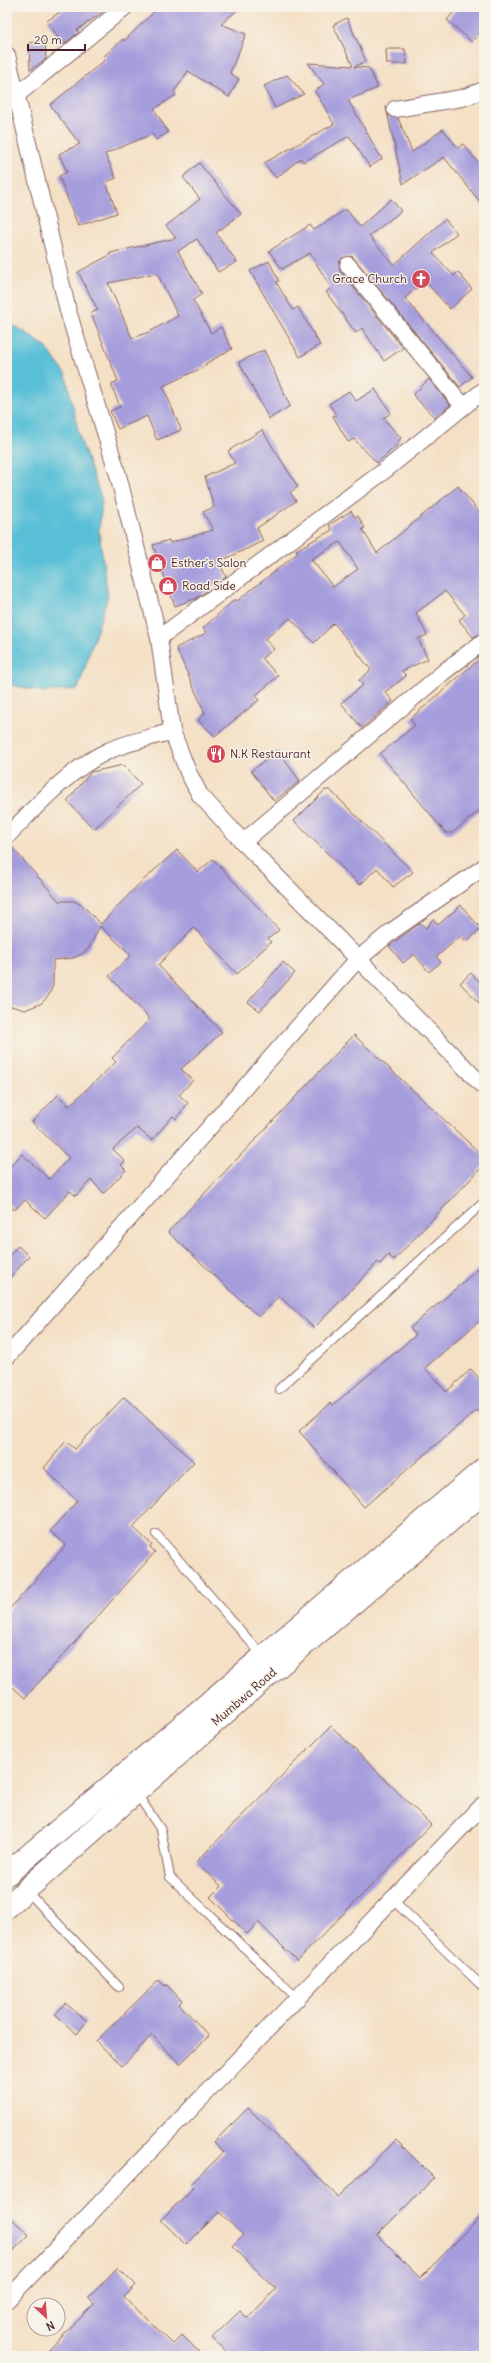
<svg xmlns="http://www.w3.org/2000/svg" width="491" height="2363" font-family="Delius,sans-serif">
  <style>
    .water { fill: #59bfd7; stroke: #526f81 }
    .building { fill: #a69ddc; fill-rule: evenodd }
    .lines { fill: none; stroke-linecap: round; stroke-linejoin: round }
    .lane-casing { stroke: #866361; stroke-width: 10 }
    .street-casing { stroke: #866361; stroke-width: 18 }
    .primary-casing { stroke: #866361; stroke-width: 24 }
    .lane { stroke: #fff; stroke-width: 8 }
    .street { stroke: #fff; stroke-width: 16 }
    .primary { stroke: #fff; stroke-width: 22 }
    .labels { text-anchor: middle; stroke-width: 3; stroke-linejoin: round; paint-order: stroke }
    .poi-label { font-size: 12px; fill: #4a1f2b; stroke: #f7f3e8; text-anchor: start }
    .street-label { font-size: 12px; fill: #4a1f2b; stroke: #f7f3e8 }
  </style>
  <rect width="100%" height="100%" fill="#f7f3e8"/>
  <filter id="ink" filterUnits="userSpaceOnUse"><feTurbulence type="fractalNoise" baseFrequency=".025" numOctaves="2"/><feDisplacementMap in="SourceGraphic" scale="8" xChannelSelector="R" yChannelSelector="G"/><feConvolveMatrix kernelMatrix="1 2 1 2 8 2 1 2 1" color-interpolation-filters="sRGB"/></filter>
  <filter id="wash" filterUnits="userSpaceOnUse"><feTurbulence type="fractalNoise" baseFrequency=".012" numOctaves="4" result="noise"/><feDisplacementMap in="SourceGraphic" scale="16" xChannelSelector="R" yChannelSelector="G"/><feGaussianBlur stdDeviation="0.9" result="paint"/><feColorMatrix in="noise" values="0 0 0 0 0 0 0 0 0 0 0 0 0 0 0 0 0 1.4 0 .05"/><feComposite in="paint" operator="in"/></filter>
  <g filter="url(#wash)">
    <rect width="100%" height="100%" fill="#f4e0c5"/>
    <!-- water -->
    <polygon class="water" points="7,324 19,328 46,347 66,375 80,439 102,500 99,532 108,596 78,689 45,692 7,684"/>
    <g id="blocks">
      <!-- building -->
      <g class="building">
        <polygon points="67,7 110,7 77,30 79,32 63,45 47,21"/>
        <polygon points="159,7 241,7 221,24 246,34 230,73 239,79 229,97 188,71 174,92 176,95 154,109 168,132 156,140 152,134 105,154 116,178 106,182 117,213 78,226 59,176 67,172 59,154 80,144 50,105 105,60 103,57 123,39 124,41"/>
        <polygon points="458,7 484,7 484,27 472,42 447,20"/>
        <polygon points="347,18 366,61 354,67 369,68 378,88 348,100 382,159 370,167 349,136 303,162 301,158 276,178 264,163 334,124 315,91 324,84 308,63 353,66 333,25"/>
        <polygon points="45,41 46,59 30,70 29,43"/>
        <polygon points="386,49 405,49 407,64 387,64"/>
        <polygon points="287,75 304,94 275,108 264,86"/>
        <polygon points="386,107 388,115 398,118 412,152 443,129 458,148 463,144 484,169 484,207 444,157 403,184"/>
        <path d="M199,163L241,214L216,233L237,262L218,272L197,239L178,251L202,294L193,300L211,333L221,327L232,349L205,364L206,366L163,386L181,430L157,440L147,416L118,429L110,411L120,407L111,384L118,381L91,313L98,310L78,272L110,255V253L176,238L166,226L200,199L183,177ZM157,273L178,316L149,332L132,338L108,283Z"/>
        <polygon points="391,199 401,211 369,236 394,265 445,219 457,233 433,253 454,276 458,272 472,289 450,309 425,281 405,298 472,377 460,387 352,256 342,258 339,262 340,271 403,348 384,361 362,328 356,333 326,292 331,288 310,253 282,269 269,251 310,225 314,230 346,209 360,227"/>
        <polygon points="269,261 279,281 276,282 293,310 298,307 320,345 300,357 250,271"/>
        <polygon points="264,350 290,406 269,419 239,362"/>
        <polygon points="429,379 450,405 435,418 413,395"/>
        <polygon points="375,389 391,413 383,418 401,438 397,442 399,443 377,463 354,439 348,442 333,416 336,415 329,404 349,391 356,401"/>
        <polygon points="262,430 298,487 290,492 296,501 257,528 263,541 219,562 226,577 197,598 175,606 153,545 169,540 170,543 213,530 203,512 214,507 205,477 235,463 228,451"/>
        <path d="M458,486L484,518V632L473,637L459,620L465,615L445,591L416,613L427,635L418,639L428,659L402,671L406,676L385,692L393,701L362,728L341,703L363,685L359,680L371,670L334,623L314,643L290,618L265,639L274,649L262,658L278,676L255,696L259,700L215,736L198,720L205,713L176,648L206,633L203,628L235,599L237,601L298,553L296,550L332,530L329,525L351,511L355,517L358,516L365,528L362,529L377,553ZM340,542L358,569L333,587L311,559Z"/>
        <polygon points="484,655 484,807 452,833 446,833 380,754 415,725 410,719"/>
        <polygon points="278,751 300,781 274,801 251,771"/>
        <polygon points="123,765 141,784 94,829 67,801 91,772"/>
        <polygon points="325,790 330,790 413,872 393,887 377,868 360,885 294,821"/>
        <polygon points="7,845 10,845 59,901 74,901 83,906 101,924 139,884 177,850 198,872 213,859 279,930 268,939 271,942 237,974 194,928 158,965 222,1032 181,1069 193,1080 179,1095 188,1103 176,1119 173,1116 152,1140 137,1128 113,1149 125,1161 121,1165 126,1170 104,1193 91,1180 76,1196 70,1191 45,1218 25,1200 14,1210 7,1202 7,1170 22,1154 49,1179 69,1158 32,1122 58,1095 69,1106 116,1062 112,1058 150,1019 109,976 131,955 100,926 89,948 82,954 73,958 53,960 53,985 49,995 42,1003 25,1010 7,1005"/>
        <polygon points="461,905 481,929 466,942 461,936 436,957 441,962 429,972 414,954 403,963 389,946 420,923 426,928 433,919 438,925"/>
        <polygon points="283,962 295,973 260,1011 248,1002"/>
        <polygon points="471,973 484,987 484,1008 460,983"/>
        <polygon points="354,1035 484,1157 484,1165 394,1260 388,1255 380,1264 378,1262 314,1328 279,1296 259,1317 168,1232"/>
        <polygon points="18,1246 29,1256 7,1281 7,1258"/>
        <polygon points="484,1264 484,1317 425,1368 446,1392 471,1369 484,1384 484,1420 476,1410 364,1507 299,1431 331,1403 333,1405 416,1335 410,1328"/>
        <polygon points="124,1397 194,1462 133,1527 152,1545 150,1547 155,1552 25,1698 7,1682 7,1612 66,1545 50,1531 77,1501 44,1468 66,1441 75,1449"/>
        <polygon points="331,1726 431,1825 297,1961 258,1922 247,1934 210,1897 221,1886 196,1862"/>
        <polygon points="159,1980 165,1986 166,1984 182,2001 179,2004 209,2036 180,2064 152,2035 122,2066 96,2041"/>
        <polygon points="65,2003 87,2021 77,2034 55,2015"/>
        <polygon points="248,2108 338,2197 396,2140 434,2178 377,2235 420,2278 484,2214 484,2356 230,2356 212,2338 240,2311 248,2318 276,2289 232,2246 243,2235 219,2212 186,2245 161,2220 194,2187 191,2184 224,2152 214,2142"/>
        <polygon points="7,2214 29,2235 7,2257"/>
        <polygon points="118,2267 136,2285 124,2297 173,2344 182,2335 203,2356 43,2356 94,2304 88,2298"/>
      </g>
    </g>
  </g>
  <g filter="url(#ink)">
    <use href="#blocks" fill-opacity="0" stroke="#866361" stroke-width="1"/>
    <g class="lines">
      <!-- lane casing -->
      <g class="lane-casing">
        <g id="lane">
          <polyline points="279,1389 484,1202"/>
          <polyline points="156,1534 262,1655"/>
          <polyline points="137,1794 161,1830 170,1877 298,1999"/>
          <polyline points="27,1891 119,1987"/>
          <polyline points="393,1900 484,1988"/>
        </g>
      </g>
      <!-- street casing -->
      <g class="street-casing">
        <g id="street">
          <polyline points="7,55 68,311 118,475 159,638 172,731 188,772 200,795 243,842 484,1087"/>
          <polyline points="18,94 125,7"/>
          <polyline points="395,109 462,98 484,90"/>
          <polyline points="348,265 463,406"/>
          <polyline points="159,638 384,471 484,390"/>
          <path d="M7,836C38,805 68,770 108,751C128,742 151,738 172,731"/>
          <polyline points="243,842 445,671 484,641"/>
          <polyline points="7,1357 357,960 392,931 484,867"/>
          <polyline points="7,2300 484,1804"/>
        </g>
      </g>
      <!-- primary casing -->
      <g class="primary-casing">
        <g id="primary">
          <polyline points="7,1874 484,1469"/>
          <polyline points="7,1907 253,1688 484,1492"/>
        </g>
      </g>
      <!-- lane -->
      <use href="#lane" class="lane"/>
      <!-- street -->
      <use href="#street" class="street"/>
      <!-- primary -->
      <use href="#primary" class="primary"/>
    </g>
  </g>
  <!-- icons -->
  <defs>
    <g id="church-disc" transform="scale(1)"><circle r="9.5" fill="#d1495b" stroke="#f7f3e8"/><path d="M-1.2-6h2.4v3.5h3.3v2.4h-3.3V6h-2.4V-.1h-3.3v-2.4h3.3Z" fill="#fff"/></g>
    <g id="shop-disc" transform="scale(1)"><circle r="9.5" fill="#d1495b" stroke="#f7f3e8"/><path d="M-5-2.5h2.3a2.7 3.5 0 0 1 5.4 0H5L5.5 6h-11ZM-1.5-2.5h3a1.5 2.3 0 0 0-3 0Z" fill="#fff"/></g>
    <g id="restaurant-disc" transform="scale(1)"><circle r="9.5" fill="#d1495b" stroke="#f7f3e8"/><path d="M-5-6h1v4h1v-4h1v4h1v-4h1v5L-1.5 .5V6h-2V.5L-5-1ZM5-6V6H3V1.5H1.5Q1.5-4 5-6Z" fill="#fff"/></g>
  </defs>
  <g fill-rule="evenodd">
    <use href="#church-disc" x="421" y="279"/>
    <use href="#shop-disc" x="157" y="563"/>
    <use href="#shop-disc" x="168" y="586"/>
    <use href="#restaurant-disc" x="216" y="754"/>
  </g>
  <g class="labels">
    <!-- poi labels -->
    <g class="poi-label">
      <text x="407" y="283" text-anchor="end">Grace Church</text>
      <text x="171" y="567">Esther's Salon</text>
      <text x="182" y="590">Road Side</text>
      <text x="230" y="758">N.K Restaurant</text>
    </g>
    <!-- street labels -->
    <g class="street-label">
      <text transform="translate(244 1697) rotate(-41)" y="4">Mumbwa Road</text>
    </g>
  </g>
  <!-- margin -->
  <rect width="491" height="2363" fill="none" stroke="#f7f3e8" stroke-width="24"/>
  <!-- north arrow -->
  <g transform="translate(46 2317) rotate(154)"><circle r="19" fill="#f7f3e8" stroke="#b29e9c"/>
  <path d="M0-3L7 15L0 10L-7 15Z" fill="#d1495b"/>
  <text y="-6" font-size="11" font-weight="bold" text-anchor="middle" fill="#4a1f2b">N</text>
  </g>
  <!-- scale -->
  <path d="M28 44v6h57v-6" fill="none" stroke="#4a1f2b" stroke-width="2"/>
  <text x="34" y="44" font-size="12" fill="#4a1f2b" stroke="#f7f3e8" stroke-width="3" paint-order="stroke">20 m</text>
</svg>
